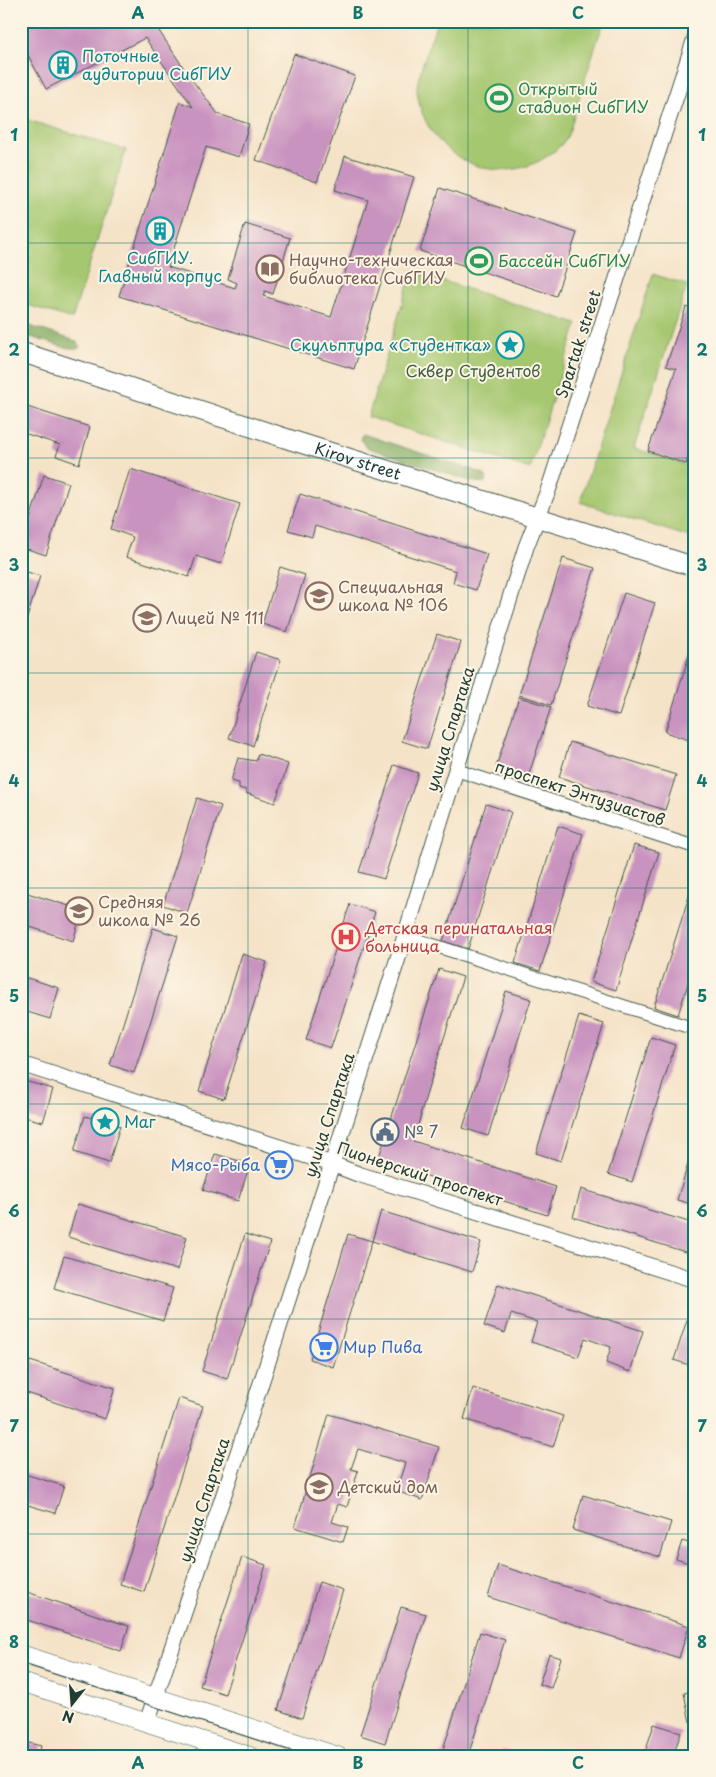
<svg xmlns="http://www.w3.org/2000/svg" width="716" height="1777" font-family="'Playpen Sans',sans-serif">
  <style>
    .green { fill: #a5c76f; stroke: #628252 }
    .forest { fill: #84ac62; stroke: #52744b }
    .building { fill: #c993c0 }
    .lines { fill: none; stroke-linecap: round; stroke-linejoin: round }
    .minor-casing { stroke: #3f564a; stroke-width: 14 }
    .tertiary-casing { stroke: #3f564a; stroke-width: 17 }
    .secondary-casing { stroke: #3f564a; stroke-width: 19 }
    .primary-casing { stroke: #3f564a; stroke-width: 21 }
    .minor { stroke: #fff; stroke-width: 12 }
    .tertiary { stroke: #fff; stroke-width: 15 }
    .secondary { stroke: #fff; stroke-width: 18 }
    .primary { stroke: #fff; stroke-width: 19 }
    .tram { stroke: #1f3d34; stroke-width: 1 }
    .grid { fill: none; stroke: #0f766e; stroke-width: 1; stroke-opacity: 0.55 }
    .labels { text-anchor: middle; stroke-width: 4; stroke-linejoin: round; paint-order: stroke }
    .culture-label { font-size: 16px; fill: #0d838f; stroke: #fcf5e5; text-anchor: start }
    .leisure-label { font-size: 16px; fill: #27864d; stroke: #fcf5e5; text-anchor: start }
    .education-label { font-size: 16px; fill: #785e54; stroke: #fcf5e5; text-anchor: start }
    .street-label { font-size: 16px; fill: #1f3d34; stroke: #fcf5e5 }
    .park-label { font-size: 16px; fill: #406043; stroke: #fcf5e5 }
    .health-label { font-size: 16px; fill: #be3a42; stroke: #fcf5e5; text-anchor: start }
    .service-label { font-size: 16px; fill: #4e5e75; stroke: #fcf5e5; text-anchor: start }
    .shop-label { font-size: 16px; fill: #366cbe; stroke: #fcf5e5; text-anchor: end }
    .neatline { fill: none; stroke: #0f766e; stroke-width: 2 }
    .grid-label { font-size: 16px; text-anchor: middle; font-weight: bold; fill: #0f766e }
  </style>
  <rect width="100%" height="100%" fill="#fcf5e5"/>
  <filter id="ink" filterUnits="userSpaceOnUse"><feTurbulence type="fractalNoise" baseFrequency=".02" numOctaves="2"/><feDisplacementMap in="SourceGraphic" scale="10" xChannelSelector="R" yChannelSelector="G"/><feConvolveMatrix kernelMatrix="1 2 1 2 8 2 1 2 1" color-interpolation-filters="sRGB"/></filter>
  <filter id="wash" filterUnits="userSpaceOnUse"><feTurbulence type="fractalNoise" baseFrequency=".0096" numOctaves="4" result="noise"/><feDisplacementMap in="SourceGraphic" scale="20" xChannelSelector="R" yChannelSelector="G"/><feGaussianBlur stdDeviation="1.12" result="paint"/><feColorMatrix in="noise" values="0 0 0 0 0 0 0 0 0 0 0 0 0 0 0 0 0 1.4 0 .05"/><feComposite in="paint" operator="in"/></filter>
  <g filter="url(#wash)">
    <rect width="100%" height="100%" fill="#f5e3c8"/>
    <!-- green -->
    <g class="green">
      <path d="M437,21H604C594,50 585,79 576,108C573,118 571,131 565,140C559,149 548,156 539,161C485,189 422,148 417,90C416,79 433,35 437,21Z"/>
      <polygon points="21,118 126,150 72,319 21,303"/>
      <polygon points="412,271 577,324 530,469 368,417"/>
      <polygon points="653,274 687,285 634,448 695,468 695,519 689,537 580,502"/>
    </g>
    <!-- forest -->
    <g class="forest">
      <polygon points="21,323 76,341 80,347 77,349 63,347 21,334"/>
      <polygon points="363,434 482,473 486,476 487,481 483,483 470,481 365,447 360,437"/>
    </g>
    <g id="blocks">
      <!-- building -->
      <g class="building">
        <polygon points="21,21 178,21 159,31 189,76 218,114 249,124 239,157 206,147 168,267 235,288 237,283 228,279 245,224 290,238 273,294 265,291 263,296 331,317 368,200 335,190 345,156 414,177 354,369 119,296 180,102 193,107 145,38 46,89 21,42"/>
        <polygon points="294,54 355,76 317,182 256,160"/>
        <polygon points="440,188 577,233 556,296 420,251"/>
        <polygon points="686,307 695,310 695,439 686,464 648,451 676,369 666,366"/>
        <polygon points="21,405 90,427 79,464 56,456 60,445 21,432"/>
        <polygon points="130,469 240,504 221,564 196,556 189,577 126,557 133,537 111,529"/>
        <polygon points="44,475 69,483 46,555 21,547"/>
        <polygon points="300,494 487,554 476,590 453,583 456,571 315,526 312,537 288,530"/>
        <polygon points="563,558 595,568 551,705 519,695"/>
        <polygon points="280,567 305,575 287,632 262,624"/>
        <polygon points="21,570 40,576 22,634 21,634"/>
        <polygon points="624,593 655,603 619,716 587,706"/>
        <polygon points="437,634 461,642 427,749 402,741"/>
        <polygon points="694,640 695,640 695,742 665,732"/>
        <polygon points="256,652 281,660 253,746 229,738"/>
        <polygon points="519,697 551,707 528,777 496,767"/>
        <polygon points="570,742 676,775 665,810 559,777"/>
        <polygon points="258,754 288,764 275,803 246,793 246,790 239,788 239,783 231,781 238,758 256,761"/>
        <polygon points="394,765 418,773 384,879 359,872"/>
        <polygon points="197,798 221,806 187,913 163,905"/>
        <polygon points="486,804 511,812 468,949 443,941"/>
        <polygon points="558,826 583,834 540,971 515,963"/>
        <polygon points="634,845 659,852 616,990 591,982"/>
        <polygon points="695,877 695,962 678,1015 654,1007"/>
        <polygon points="21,891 82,910 73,941 21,924"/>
        <polygon points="350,904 375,912 331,1048 306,1040"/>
        <polygon points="153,928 178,936 134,1073 110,1065"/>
        <polygon points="242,954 267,962 224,1099 199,1091"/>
        <polygon points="439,969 463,977 420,1115 421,1115 413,1141 556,1187 547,1215 378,1160"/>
        <polygon points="21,976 59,988 50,1019 21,1010"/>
        <polygon points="506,991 531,999 488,1136 463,1128"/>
        <polygon points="579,1016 604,1024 561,1161 536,1153"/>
        <polygon points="651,1037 675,1045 632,1182 608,1174"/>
        <polygon points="21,1080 53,1089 43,1122 21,1116"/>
        <polygon points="85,1116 120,1126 109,1163 74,1152"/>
        <polygon points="694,1145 695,1146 695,1205 677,1200"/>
        <polygon points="215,1154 250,1164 238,1201 203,1190"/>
        <polygon points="581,1189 695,1224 695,1255 573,1217"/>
        <polygon points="78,1204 187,1237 177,1270 68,1237"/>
        <polygon points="381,1211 481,1242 472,1272 372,1241"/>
        <polygon points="245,1234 270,1242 227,1379 202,1371"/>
        <polygon points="348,1234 372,1241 333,1367 310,1359"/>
        <polygon points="64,1256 173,1288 163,1321 54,1288"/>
        <polygon points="498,1284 643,1331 630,1372 606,1363 611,1347 585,1338 578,1357 531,1342 537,1322 511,1314 505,1333 484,1326"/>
        <polygon points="688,1317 695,1320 695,1367 674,1360"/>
        <polygon points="30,1361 115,1388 105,1419 21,1391"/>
        <polygon points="473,1388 563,1416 553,1447 464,1419"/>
        <polygon points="179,1398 203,1406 144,1592 120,1584"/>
        <polygon points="329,1414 439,1447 422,1500 396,1491 405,1463 358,1449 351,1469 358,1471 347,1507 338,1504 332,1522 348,1527 343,1542 295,1527"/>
        <polygon points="21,1473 64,1486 55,1513 21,1503"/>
        <polygon points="583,1495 671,1522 660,1557 573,1530"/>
        <polygon points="682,1541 695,1545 695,1565 676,1559"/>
        <polygon points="242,1557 266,1565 225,1694 200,1686"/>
        <polygon points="498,1565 689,1626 679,1658 488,1597"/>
        <polygon points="319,1582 343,1590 302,1718 278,1710"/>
        <polygon points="21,1590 129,1626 121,1651 21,1618"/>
        <polygon points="401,1607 426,1614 385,1743 360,1735"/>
        <polygon points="480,1632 505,1640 468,1756 441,1756"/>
        <polygon points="549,1654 561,1658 551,1688 539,1684"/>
        <polygon points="695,1691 695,1721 690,1722 684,1693"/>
        <polygon points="654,1724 681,1732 673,1756 644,1756"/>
        <polygon points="21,1741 41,1746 39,1756 21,1756"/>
        <polygon points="503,1750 520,1755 520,1756 502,1756"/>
      </g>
    </g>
  </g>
  <g filter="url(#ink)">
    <use href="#blocks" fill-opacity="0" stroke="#3f564a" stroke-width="1"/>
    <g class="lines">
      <!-- minor casing -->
      <g class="minor-casing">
        <g id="minor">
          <polyline points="456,770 695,847"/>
          <polyline points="405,936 695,1029"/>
        </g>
      </g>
      <!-- tertiary casing -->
      <g class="tertiary-casing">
        <g id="tertiary">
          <polyline points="21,1064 332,1164 358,1174 695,1280"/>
          <polyline points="147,1722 252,1411 332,1164 405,936 456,770 526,547 549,488 695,38"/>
        </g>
      </g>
      <!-- secondary casing -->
      <g class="secondary-casing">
        <g id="secondary">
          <polyline points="21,1654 338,1756"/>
          <polyline points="21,1682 250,1756"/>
        </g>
      </g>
      <!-- primary casing -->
      <g class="primary-casing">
        <g id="primary">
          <path id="s1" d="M21,352L291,440L695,567"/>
        </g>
      </g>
      <!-- minor -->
      <use href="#minor" class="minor"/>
      <!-- tertiary -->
      <use href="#tertiary" class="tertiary"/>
      <!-- secondary -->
      <use href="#secondary" class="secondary"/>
      <!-- primary -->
      <use href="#primary" class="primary"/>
      <!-- tram -->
      <polyline class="tram" points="21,1663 306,1756"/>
    </g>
  </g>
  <!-- grid -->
  <path class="grid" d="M248,21V1756M468,21V1756M21,243H695M21,458H695M21,673H695M21,888H695M21,1104H695M21,1319H695M21,1534H695"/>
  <!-- icons -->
  <defs>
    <g id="building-ring" transform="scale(1.4375)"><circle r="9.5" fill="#fcf5e5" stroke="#0f9aa8" stroke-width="1.5"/><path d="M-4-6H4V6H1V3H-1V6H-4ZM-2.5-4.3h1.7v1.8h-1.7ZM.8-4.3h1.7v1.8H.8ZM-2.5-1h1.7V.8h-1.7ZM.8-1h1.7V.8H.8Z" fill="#0f9aa8"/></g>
    <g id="stadium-ring" transform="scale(1.4375)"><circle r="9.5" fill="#fcf5e5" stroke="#2e9e5b" stroke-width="1.5"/><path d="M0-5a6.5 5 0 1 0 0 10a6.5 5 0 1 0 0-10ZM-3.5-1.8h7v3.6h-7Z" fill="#2e9e5b"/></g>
    <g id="library-ring" transform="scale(1.4375)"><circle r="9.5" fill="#fcf5e5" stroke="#8d6e63" stroke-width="1.5"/><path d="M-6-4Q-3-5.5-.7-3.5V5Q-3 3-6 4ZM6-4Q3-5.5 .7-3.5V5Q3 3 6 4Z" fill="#8d6e63"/></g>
    <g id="sight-ring" transform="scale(1.4375)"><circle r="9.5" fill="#fcf5e5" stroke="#0f9aa8" stroke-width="1.5"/><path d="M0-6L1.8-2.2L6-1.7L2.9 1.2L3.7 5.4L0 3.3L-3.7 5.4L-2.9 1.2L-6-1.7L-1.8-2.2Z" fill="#0f9aa8"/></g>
    <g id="school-ring" transform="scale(1.4375)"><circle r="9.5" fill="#fcf5e5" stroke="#8d6e63" stroke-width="1.5"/><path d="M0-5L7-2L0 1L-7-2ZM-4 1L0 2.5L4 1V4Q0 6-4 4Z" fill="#8d6e63"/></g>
    <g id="hospital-ring" transform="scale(1.4375)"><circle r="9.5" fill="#fcf5e5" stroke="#e0444e" stroke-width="1.5"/><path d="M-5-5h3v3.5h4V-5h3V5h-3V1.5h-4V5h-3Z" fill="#e0444e"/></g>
    <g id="civic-ring" transform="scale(1.4375)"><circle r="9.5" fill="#fcf5e5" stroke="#5c6f8a" stroke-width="1.5"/><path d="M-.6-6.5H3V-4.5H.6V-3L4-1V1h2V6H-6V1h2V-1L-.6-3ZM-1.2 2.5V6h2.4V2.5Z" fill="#5c6f8a"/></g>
    <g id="supermarket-ring" transform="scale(1.4375)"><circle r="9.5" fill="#fcf5e5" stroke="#3f7fe0" stroke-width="1.5"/><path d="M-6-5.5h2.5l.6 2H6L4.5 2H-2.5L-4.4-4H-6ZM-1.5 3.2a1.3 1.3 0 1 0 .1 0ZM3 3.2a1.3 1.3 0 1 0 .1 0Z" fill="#3f7fe0"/></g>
  </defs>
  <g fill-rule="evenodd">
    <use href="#building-ring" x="63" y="65"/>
    <use href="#stadium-ring" x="499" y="98"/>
    <use href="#building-ring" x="160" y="231"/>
    <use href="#stadium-ring" x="479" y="261"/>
    <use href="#library-ring" x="270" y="269"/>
    <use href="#sight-ring" x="510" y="345"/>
    <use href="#school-ring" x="319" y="596"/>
    <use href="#school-ring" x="147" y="618"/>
    <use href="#school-ring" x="79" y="911"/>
    <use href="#hospital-ring" x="346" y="937"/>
    <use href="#sight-ring" x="105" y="1122"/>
    <use href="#civic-ring" x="385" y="1132"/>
    <use href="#supermarket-ring" x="279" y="1165"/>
    <use href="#supermarket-ring" x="324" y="1347"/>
    <use href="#school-ring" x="319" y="1487"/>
  </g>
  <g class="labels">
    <!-- culture labels -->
    <g class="culture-label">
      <text x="82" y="62">Поточные<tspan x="82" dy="18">аудитории СибГИУ</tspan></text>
      <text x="160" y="264" text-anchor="middle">СибГИУ.<tspan x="160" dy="18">Главный корпус</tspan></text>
      <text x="491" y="351" text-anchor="end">Скульптура «Студентка»</text>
      <text x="124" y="1128">Маг</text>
    </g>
    <!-- leisure labels -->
    <g class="leisure-label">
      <text x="518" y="95">Открытый<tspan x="518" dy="18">стадион СибГИУ</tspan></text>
      <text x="498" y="267">Бассейн СибГИУ</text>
    </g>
    <!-- education labels -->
    <g class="education-label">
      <text x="289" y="266">Научно-техническая<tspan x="289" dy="18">библиотека СибГИУ</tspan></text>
      <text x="338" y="593">Специальная<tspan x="338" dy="18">школа № 106</tspan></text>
      <text x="166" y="624">Лицей № 111</text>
      <text x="98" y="908">Средняя<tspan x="98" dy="18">школа № 26</tspan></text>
      <text x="338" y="1493">Детский дом</text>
    </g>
    <!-- street labels -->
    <g class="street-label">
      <text transform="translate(578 344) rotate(-72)" y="6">Spartak street</text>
      <text dy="6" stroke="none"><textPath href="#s1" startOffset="354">Kirov street</textPath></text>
      <text transform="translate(450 729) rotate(-73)" y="6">улица Спартака</text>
      <text transform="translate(580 793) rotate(18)" y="6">проспект Энтузиастов</text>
      <text transform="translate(329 1115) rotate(-72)" y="6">улица Спартака</text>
      <text transform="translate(420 1174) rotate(18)" y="6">Пионерский проспект</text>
      <text transform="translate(204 1500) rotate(-72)" y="6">улица Спартака</text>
    </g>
    <!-- park labels -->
    <g class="park-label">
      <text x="473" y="377">Сквер Студентов</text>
    </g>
    <!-- health labels -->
    <g class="health-label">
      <text x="365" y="934">Детская перинатальная<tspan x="365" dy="18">больница</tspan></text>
    </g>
    <!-- service labels -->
    <g class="service-label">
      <text x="404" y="1138">№ 7</text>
    </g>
    <!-- shop labels -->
    <g class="shop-label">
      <text x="260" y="1171">Мясо-Рыба</text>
      <text x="343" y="1353" text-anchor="start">Мир Пива</text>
    </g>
  </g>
  <!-- margin -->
  <rect width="716" height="1777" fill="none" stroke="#fcf5e5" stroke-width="55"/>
  <!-- north arrow -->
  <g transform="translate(72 1704) rotate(197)" stroke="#fcf5e5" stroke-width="4" paint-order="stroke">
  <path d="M0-4L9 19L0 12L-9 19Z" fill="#1f3d34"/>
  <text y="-8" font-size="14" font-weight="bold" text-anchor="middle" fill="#1f3d34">N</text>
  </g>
  <rect x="28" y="28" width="660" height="1722" class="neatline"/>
  <g class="grid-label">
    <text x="138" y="19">A</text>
    <text x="358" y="19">B</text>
    <text x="578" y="19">C</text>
    <text x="14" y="141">1</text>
    <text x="702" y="141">1</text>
    <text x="14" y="356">2</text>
    <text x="702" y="356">2</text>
    <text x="14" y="571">3</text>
    <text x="702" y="571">3</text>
    <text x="14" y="787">4</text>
    <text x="702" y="787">4</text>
    <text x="14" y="1002">5</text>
    <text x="702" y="1002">5</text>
    <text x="14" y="1217">6</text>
    <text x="702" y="1217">6</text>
    <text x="14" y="1432">7</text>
    <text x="702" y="1432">7</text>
    <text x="14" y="1648">8</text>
    <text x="702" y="1648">8</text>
    <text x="138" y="1769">A</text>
    <text x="358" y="1769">B</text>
    <text x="578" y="1769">C</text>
  </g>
</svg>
